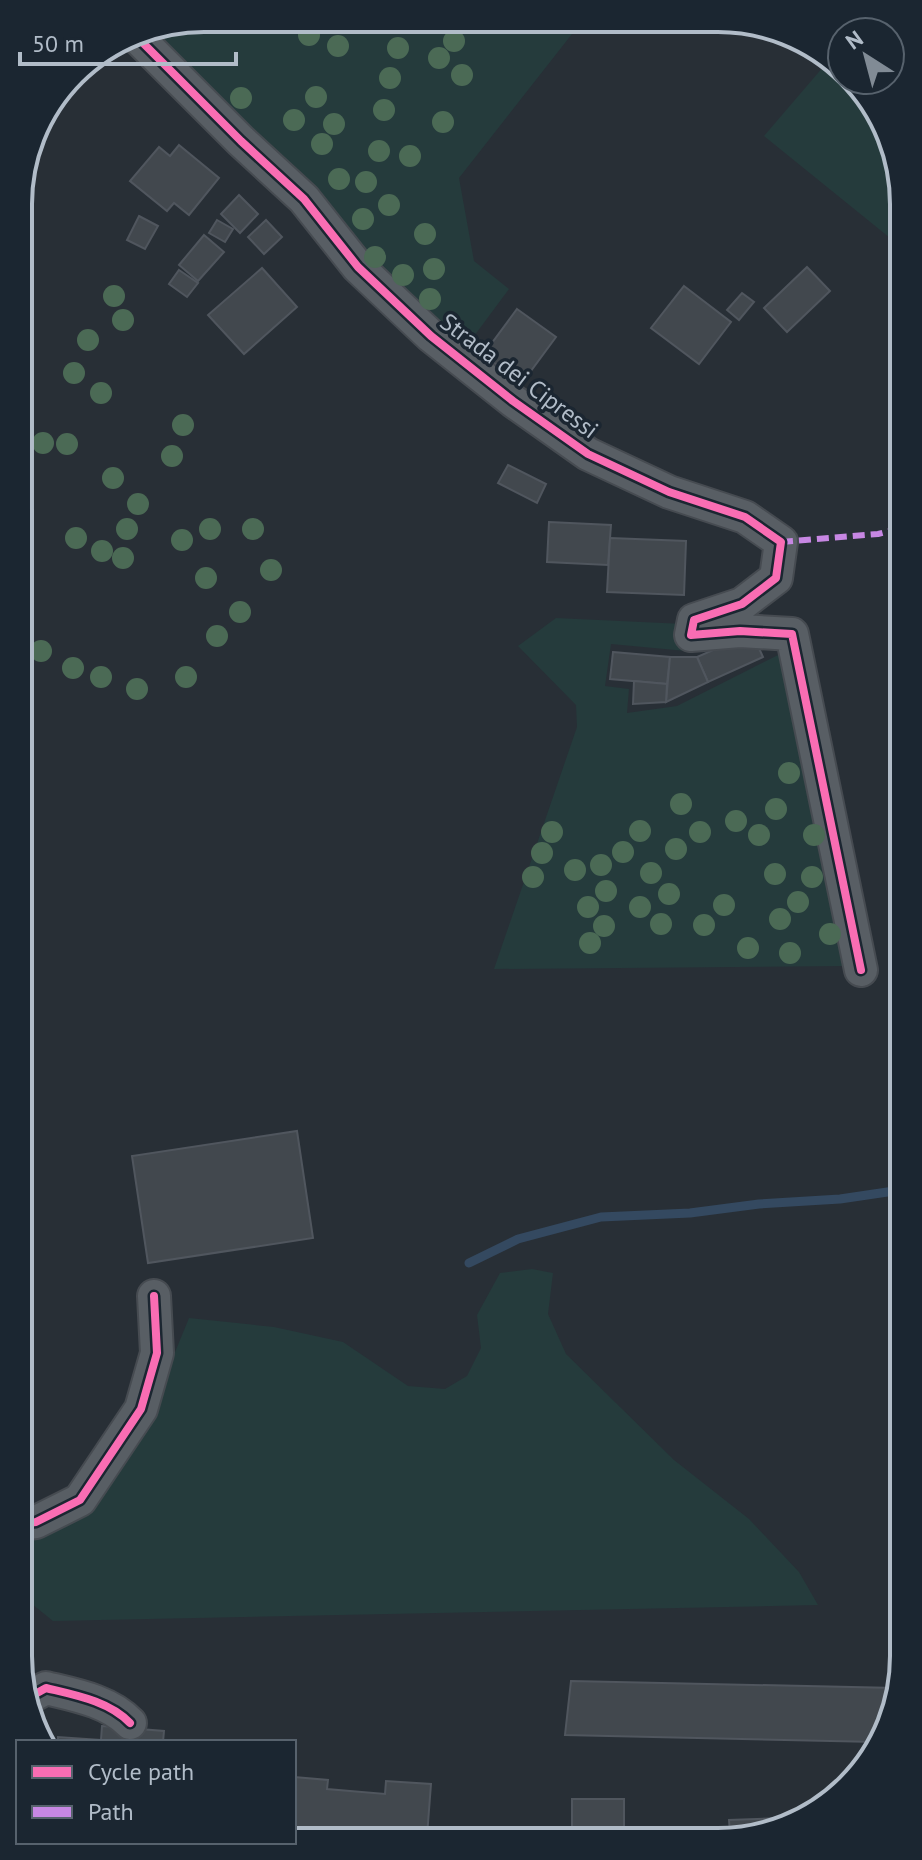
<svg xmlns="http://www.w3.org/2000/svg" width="922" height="1860" font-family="'PT Sans',sans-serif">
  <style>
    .green { fill: #253b3c }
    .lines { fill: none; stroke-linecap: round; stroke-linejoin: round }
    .stream { stroke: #344960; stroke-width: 9 }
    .building { fill: #42484e; stroke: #50565e; stroke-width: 2 }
    .minor-casing { stroke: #464b51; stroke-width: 36 }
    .minor { stroke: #585e64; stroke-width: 32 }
    .quiet { stroke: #c787e3; stroke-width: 6; stroke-dasharray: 12 6; stroke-linecap: butt }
    .cycleway-casing { stroke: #1b2631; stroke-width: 13 }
    .cycleway { stroke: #f96db3; stroke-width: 8 }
    .tree { fill: #4b6a55 }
    .labels { text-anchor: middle; stroke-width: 7; stroke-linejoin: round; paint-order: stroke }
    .street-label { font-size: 24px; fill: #b1bcc8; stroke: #1b2631 }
    .rim { fill: none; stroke: #b1bcc8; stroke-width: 4 }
  </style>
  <rect width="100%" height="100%" fill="#282f36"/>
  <!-- green -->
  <g class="green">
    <polygon points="204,18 583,20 459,178 474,261 509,289 463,351 137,31"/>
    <polygon points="830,59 841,64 842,80 852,80 894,144 895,242 764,136"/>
    <polygon points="556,618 684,624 686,651 611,644 605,686 629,689 627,713 677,706 784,652 848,966 494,969 577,727 576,705 518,646"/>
    <polygon points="532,1269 553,1273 548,1314 566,1354 674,1460 749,1519 799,1572 818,1605 53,1621 27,1600 27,1542 53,1529 155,1401 189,1318 274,1327 343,1342 408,1386 445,1389 467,1376 481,1348 477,1315 500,1273"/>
  </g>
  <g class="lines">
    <!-- stream -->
    <polyline class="stream" points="469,1263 518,1239 601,1217 690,1213 759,1204 840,1199 901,1190"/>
  </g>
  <!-- building -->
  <g class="building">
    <polygon points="179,145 219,178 189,215 174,203 167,211 130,181 159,147 170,156"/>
    <polygon points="239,195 258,214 240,233 221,214"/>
    <polygon points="139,216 158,226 145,249 127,240"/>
    <polygon points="217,220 233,229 225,242 209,233"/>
    <polygon points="266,220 282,237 264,254 248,237"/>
    <polygon points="204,235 224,252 198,281 179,265"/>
    <polygon points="807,267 830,291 787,332 764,308"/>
    <polygon points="262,268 297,307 244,354 208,315"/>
    <polygon points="179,270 198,283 187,297 169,284"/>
    <polygon points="684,286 731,322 699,364 651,328"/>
    <polygon points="742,293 754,302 739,320 727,310"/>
    <polygon points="517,309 556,337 522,383 483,355"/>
    <polygon points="508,465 546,484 537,503 498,483"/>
    <polygon points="549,522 611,525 608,565 547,562"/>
    <polygon points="610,538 686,541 684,595 607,592"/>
    <polygon points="752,633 763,657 708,682 697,657"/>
    <polygon points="613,652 670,657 667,684 610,679"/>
    <polygon points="670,657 697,657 708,682 666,702"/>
    <polygon points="634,681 667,684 666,702 633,704"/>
    <polygon points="297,1131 313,1238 148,1263 132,1156"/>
    <polygon points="571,1681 896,1688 876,1742 565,1735"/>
    <polygon points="102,1726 164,1731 163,1742 58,1742 58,1737 101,1740"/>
    <polygon points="294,1777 328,1780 327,1789 385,1794 386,1781 431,1784 427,1836 368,1831 367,1838 325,1838 325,1836 294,1833"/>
    <polygon points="572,1799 624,1799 624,1834 572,1835"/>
    <polygon points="780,1818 780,1831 778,1832 730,1833 729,1820"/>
  </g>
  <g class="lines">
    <!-- minor casing -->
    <g class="minor-casing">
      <g id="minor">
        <polyline points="132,32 241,141 304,199 358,267 431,336 513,401 588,454 669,492 745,517 781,542 776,578 742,604 694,620 691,635 740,631 792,634 861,970"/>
        <polyline points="27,1523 36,1522 80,1500 141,1409 157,1353 154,1296"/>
        <path d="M28,1698L46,1688C75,1695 109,1701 130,1723"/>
      </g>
    </g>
    <!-- minor -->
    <use href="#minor" class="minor"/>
    <!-- quiet -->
    <polyline class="quiet" points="781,542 878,534 897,529"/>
    <!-- cycleway casing -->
    <g class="cycleway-casing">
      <g id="cycleway">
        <polyline points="132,32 241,141 304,199 358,267 431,336 513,401 588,454 669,492 745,517 781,542 776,578 742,604 694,620 691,635 740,631 792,634 861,970"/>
        <polyline points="27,1523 36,1522 80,1500 141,1409 157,1353 154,1296"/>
        <path d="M28,1698L46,1688C75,1695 109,1701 130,1723"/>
      </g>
    </g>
    <!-- cycleway -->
    <use href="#cycleway" class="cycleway"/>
  </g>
  <!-- trees -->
  <g class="tree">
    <circle cx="309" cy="35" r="11"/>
    <circle cx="454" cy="41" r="11"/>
    <circle cx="338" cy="46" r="11"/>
    <circle cx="398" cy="48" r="11"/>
    <circle cx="439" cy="58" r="11"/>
    <circle cx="462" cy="75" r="11"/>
    <circle cx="390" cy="78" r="11"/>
    <circle cx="316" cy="97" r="11"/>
    <circle cx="241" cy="98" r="11"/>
    <circle cx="384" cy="110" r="11"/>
    <circle cx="294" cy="120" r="11"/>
    <circle cx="443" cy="122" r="11"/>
    <circle cx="334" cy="124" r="11"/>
    <circle cx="322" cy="144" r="11"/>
    <circle cx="379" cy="151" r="11"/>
    <circle cx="410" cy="156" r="11"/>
    <circle cx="339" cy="179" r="11"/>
    <circle cx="366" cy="182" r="11"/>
    <circle cx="389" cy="205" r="11"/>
    <circle cx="363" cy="219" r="11"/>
    <circle cx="425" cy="234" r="11"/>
    <circle cx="375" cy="257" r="11"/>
    <circle cx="434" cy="269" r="11"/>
    <circle cx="403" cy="275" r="11"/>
    <circle cx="114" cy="296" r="11"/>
    <circle cx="430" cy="299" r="11"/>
    <circle cx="123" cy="320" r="11"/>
    <circle cx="88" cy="340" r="11"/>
    <circle cx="74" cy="373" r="11"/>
    <circle cx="101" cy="393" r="11"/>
    <circle cx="183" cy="425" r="11"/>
    <circle cx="43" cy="443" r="11"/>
    <circle cx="67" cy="444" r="11"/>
    <circle cx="172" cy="456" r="11"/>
    <circle cx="113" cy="478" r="11"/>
    <circle cx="138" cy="504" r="11"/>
    <circle cx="127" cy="529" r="11"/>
    <circle cx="210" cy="529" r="11"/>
    <circle cx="253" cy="529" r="11"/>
    <circle cx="76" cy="538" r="11"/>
    <circle cx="182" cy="540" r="11"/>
    <circle cx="102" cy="551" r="11"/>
    <circle cx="123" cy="558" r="11"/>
    <circle cx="271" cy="570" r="11"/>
    <circle cx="206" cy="578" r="11"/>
    <circle cx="240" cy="612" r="11"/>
    <circle cx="217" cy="636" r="11"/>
    <circle cx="41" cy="651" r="11"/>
    <circle cx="73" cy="668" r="11"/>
    <circle cx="101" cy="677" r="11"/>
    <circle cx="186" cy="677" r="11"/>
    <circle cx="137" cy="689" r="11"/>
    <circle cx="789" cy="773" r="11"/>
    <circle cx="681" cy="804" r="11"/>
    <circle cx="776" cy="809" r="11"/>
    <circle cx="736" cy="821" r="11"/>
    <circle cx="640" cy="831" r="11"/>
    <circle cx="552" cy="832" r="11"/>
    <circle cx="700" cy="832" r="11"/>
    <circle cx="759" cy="835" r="11"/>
    <circle cx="814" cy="835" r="11"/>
    <circle cx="676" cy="849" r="11"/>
    <circle cx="623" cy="852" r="11"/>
    <circle cx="542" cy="853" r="11"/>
    <circle cx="601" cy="865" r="11"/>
    <circle cx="575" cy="870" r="11"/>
    <circle cx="651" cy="873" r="11"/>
    <circle cx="775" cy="874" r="11"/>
    <circle cx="533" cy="877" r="11"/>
    <circle cx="812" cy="877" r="11"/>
    <circle cx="606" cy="891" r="11"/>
    <circle cx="669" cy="894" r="11"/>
    <circle cx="798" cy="902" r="11"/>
    <circle cx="724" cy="905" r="11"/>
    <circle cx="588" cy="907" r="11"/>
    <circle cx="640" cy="907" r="11"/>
    <circle cx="780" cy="919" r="11"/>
    <circle cx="661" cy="924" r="11"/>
    <circle cx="704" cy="925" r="11"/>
    <circle cx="604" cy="926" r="11"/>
    <circle cx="830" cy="934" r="11"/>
    <circle cx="590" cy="943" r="11"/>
    <circle cx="748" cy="948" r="11"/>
    <circle cx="790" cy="953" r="11"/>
  </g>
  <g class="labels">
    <!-- street labels -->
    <g class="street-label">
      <text transform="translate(519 376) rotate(37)" y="8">Strada dei Cipressi</text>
    </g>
  </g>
  <!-- crop -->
  <path d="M0 0H922V1860H0ZM204 32H718A172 172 0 0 1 890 204V1656A172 172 0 0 1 718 1828H204A172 172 0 0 1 32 1656V204A172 172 0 0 1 204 32Z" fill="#1b2631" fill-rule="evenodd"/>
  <path class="rim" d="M204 32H718A172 172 0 0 1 890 204V1656A172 172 0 0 1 718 1828H204A172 172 0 0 1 32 1656V204A172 172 0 0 1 204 32Z"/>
  <!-- legend -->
  <rect x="16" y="1740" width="280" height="104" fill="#1b2631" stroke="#57626d" stroke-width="2"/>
  <rect x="32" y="1766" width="40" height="12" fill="#f96db3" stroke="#57626d" stroke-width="2"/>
  <text x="88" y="1780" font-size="24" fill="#b1bcc8">Cycle path</text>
  <rect x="32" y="1806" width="40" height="12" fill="#c787e3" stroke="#57626d" stroke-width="2"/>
  <text x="88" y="1820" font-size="24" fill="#b1bcc8">Path</text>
  <!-- north arrow -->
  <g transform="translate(866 56) rotate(324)"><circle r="38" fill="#1b2631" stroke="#57626d" stroke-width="2"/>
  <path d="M0-6L14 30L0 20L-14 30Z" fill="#818b95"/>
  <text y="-12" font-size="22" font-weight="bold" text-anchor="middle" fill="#b1bcc8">N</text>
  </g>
  <!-- scale -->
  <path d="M20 52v12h216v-12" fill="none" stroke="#b1bcc8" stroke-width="4"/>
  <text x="32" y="52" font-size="24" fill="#b1bcc8" stroke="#1b2631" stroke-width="6" paint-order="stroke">50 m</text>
</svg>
